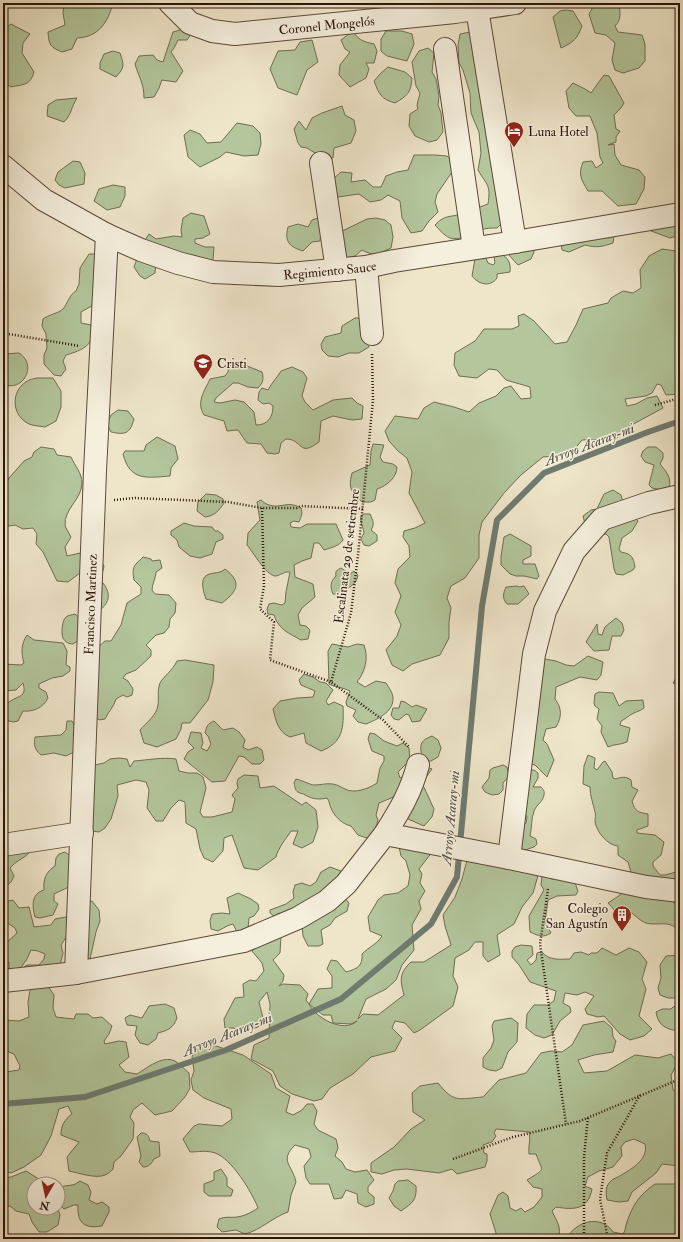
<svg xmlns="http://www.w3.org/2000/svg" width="683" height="1242" font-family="'IM FELL Double Pica',serif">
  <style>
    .green { fill: #b3c69c; stroke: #706d52; fill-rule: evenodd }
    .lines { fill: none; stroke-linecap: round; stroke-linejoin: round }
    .stream { stroke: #6e7b71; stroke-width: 6 }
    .minor-casing { stroke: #5d4839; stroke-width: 24 }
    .path { stroke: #2c1409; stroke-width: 2.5; stroke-dasharray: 1 2; stroke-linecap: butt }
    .minor { stroke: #f5efdd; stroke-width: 22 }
    .labels { text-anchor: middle; stroke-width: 3; stroke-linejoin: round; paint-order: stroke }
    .street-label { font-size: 13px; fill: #2c1409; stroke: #f5efdd }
    .poi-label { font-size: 13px; fill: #2c1409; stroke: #f5efdd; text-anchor: start }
    .water-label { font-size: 14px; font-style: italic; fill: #525046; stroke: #f5efdd }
  </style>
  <rect width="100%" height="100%" fill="#efe6ca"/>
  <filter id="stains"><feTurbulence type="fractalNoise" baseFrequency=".005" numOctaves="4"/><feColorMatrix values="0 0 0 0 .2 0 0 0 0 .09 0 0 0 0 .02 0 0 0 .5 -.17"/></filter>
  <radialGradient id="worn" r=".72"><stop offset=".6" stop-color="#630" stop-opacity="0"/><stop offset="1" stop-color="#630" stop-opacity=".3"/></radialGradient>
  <!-- green -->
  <g class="green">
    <path d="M64,3H81L91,5L113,3C108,22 99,37 77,38L72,49L62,52C50,47 49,45 48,32L65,25L63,13Z"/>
    <path d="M595,3H619C620,12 622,19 615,26L618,32L642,35L645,44V61L639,68L623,73L615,70L612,60L615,43L606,35L595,33L589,14Z"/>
    <path d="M566,10L573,11L582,26C577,39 574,42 561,48L553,17L560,11Z"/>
    <path d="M11,24L30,34L23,43L22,53L34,72C30,86 24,84 11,87L6,84V74L3,70V30Z"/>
    <path d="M187,28L191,34L187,40H178L174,48L171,52L183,71L176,82L162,80L159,88L154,97L144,98C144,83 139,78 135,64L139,56L153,55L157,60L163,62L173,32Z"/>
    <polygon points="386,31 402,31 412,34 414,44 407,61 387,56 381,51 381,39"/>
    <path d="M470,32L503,222L497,228C491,228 486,228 481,230C471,234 460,241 450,238C443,235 439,229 435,225C446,214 448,218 461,214C470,211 479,207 488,204C491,184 487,186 478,170L481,153L479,132L471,113L470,93L463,70L459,63L458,45L460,34Z"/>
    <path d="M354,33C360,41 365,42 374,44L377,51L374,63H366L369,69L366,78L350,87L339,75L340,65L350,52L345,49L341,40L349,34Z"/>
    <polygon points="312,40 318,62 307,70 297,95 278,88 270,69 278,51 295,50 300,42"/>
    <polygon points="428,48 434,53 432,72 436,79 439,96 438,105 441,113 443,132 437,140 429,142 415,136 409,126 410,114 418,109 417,105 420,93 416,86 412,62 419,51"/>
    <path d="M113,51L120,53C124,65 125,67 116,77L100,69V63L104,54Z"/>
    <path d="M388,67L405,72L412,78C411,93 407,96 395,103C381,99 379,94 374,81L381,73Z"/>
    <path d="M604,75L609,76L624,103L621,108L614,115L616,129L620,131L616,137V142L608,145L614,144L615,155L621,165L639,170L645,177L644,189L636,204L618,206L602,191H588C581,179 578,175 583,162L592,161L596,168L603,163L600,157L597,133L590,116H576L569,108L566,91L573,83L585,89L591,93Z"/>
    <path d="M77,98C71,107 72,114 64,122L47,116L48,105L56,100Z"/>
    <polygon points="342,106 345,115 354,120 356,131 351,143 334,148 333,158 315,153 307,148 301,147 298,143 294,129 299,121 306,130 312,118 322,113"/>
    <polygon points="237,123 253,126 260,133 261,144 258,155 244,156 226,152 220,157 200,167 188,157 184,135 190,130 200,134 207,143 221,142"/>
    <polygon points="414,155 435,155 447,156 455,163 452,172 437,194 435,202 438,212 429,221 422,231 411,233 402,218 400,201 388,195 381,200 370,202 359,194 338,197 330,191 333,179 341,172 352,173 351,182 365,180 373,187 381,187 386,176 397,172 408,170"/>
    <polygon points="73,161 80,162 85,173 84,184 65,188 59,185 55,180 58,172"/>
    <polygon points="113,185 125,187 125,196 120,207 107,210 94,201 99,189"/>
    <polygon points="680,208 680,235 670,238 651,231 649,224"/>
    <path d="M191,213L204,216L210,234L203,238L195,239V243L205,247H214L213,260L156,263L155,273L145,279L140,276L134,267C138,256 142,244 149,234L156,239L174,236L182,237L181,230L183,218Z"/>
    <path d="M318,218L322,220L320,241L312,242L303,251C290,247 284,242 288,227L298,224L308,227L312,220Z"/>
    <path d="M376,218L385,220L391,225L393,237L391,248C378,254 375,257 362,250L355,256L346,258L338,233L367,219Z"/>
    <path d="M614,236L613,243C602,247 596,248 585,245L569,252L562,250L561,242Z"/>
    <polygon points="534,246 534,252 531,259 518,265 507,253"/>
    <polygon points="662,249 676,251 680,250 680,394 666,395 661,385 657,384 652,393 646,396 625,399 627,406 636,404 647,398 657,396 663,408 626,428 616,439 582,440 570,455 543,457 521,475 504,493 482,522 479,535 479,558 465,578 451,586 447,598 451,608 449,622 449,638 440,655 412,664 403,671 392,665 386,650 397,636 401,625 395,612 401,596 395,583 398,569 410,557 409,546 403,537 404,531 415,528 425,523 409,493 412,472 407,458 398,451 389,441 385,431 395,416 418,419 424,408 434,402 454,407 469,412 479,403 496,396 504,388 511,386 521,399 531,398 530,387 506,380 497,370 489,369 477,378 459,376 454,365 455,353 475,341 484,329 512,329 519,326 518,316 524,314 534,321 555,344 567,342 576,325 583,309 608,303 611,298 623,291 633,293 641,288 640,270 649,256"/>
    <path d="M500,253C508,258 511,262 510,272L497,274V278C490,288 478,284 472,276L475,259L485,256L488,263L493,265L495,263L494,256Z"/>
    <path d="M89,254H98L115,270L116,279L97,303L81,312V323L91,325C96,345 83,350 66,355L63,361L66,369L61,376L54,375L44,364V355L47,348L46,334L42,326L43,319C48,315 59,313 63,309C68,303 69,295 76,291L79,284L80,268Z"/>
    <polygon points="355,318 362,318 369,347 359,353 349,353 338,357 328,356 322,350 321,344 325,337 341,333 342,326"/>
    <path d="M19,353C38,365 23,393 3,384V354Z"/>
    <path d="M233,364L247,366L262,372C264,379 263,383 258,388L248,387L238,383H233L216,398L214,402L220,403L235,400L244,402L254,412L256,425C268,425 273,417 273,406L269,403L263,404L258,400L259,392L262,388L268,390C272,382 277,378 281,371L292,367L303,372L307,378L302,396L305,402L313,410L333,400L352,398L357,403L363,406L362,419L352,420L333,416L321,421L319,442C298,458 303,439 286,439L281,443L279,453L275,454L267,453L261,444L247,443L238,430L227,431L224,421L204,415C196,402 204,392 210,379L225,376L228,372V367Z"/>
    <path d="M37,378H53L61,391V407L56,421L45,427C40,426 34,426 29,424C7,413 12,381 37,378Z"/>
    <path d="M118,410L128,411L134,419C130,434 125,435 111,432L107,424L111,415Z"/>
    <path d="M157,437L175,446L178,459L171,468L170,476C146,478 130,481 123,454L125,451H144L146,445Z"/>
    <path d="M373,444L384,445L380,457L383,462L393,464L397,467C397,477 387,486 377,489L375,500L371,502H362C351,492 348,488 352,473L370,465L371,451Z"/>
    <path d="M41,447L54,449L57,455L71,457C75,466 82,473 82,483C82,499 64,509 65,525C66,529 69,533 71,537L65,547L67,556L80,553L86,561L84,570L68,582L57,581L43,552L36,544L37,534L33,528L23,529L15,525L3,527V490L9,478L24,461L32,457L34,452Z"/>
    <path d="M648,447H656L663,453V458L660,464C666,471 672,478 669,488L662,490L652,488L649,485L654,465L645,462L641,456L643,451Z"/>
    <path d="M613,490L621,495L624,506L638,521L632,531L622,538L619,549L621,552C631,554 633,556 635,567L633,570L623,575L616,574L614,569L609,537L606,534L600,535L587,532L583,516L591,510L597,509L604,494Z"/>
    <path d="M206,494L216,495L223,499L224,503C219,511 214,516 205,517L197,511L198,502Z"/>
    <path d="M261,500C263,502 266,504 269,505C281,509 288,500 301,508C303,513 301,517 299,522L294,521L290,523L291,527L300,528L307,524H336L343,540C339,546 331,548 324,550L319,543H314L311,558L302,561L294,565L295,577L313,584L315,597L302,608L298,615L300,625L306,626L310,630L308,639L301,640C290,634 278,629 274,615L268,614L267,609L269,604L274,603L282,605L285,603L286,592L290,572C284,571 280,576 275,576C266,575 253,552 247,545L248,533L260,520L257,502Z"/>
    <path d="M364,514H370C373,521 375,524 371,530L377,535V541L369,546L364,545L361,539L364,533C363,526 360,522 361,516Z"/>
    <polygon points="184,523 194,526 212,527 215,531 218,531 223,535 223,539 216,542 212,554 200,558 190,556 179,547 177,540 171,535 171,531"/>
    <polygon points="510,534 531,546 531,556 523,560 523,564 535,564 539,576 537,579 524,576 516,576 510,574 501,565 501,556 504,537"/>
    <path d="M98,556L104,566C103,576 98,575 97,582L103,583C112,595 109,603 98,612L88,609C88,598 85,588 94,580C85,574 87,567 89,558Z"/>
    <path d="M143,557L151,559L152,561L160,560L162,568L156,572C156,578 152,584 152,590L155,594L169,595L176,603L175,613L170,619L169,627L164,633L156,635L146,645L151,650V656L136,670L126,674L123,678L128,681L133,689L132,695L127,697L123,695L116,699C114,707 108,712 105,719L99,720L94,714L96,649L105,641H111L121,625L127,603L141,594V587L134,580C133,575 132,568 136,564C138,561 141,560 143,557Z"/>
    <path d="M341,568L350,574L354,571L358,575C357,585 348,587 341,594H333C330,587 330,582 336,576C335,571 337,570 341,568Z"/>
    <path d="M225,569C242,582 238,591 222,603L206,599C204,593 199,579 207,575C213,572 220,574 225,569Z"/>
    <path d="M517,586L519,587L524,586L529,594L518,604H507C502,598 503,594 506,587Z"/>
    <path d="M75,614L83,621L79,640L73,644C69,644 65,642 63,638C61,633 62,620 66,617C68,615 72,615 75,614Z"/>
    <polygon points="616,618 622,623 624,630 621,636 612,636 609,650 594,651 586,642 597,624 598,634 602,635 605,627"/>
    <path d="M27,635L34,640L63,643L67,651L66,665L70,667V671L63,676L52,678L39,684V688L46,692L48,698C43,708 33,712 23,711L18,721L13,722L5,720L3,707C6,704 10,701 14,699C23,695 26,694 23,683L16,690L3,691V664L21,665L24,663C21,653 21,644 27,635Z"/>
    <path d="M332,644L348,647L357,644L364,645C369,658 365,672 357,682L365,687L376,681L386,683C389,688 393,693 393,698C394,712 376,720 366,724L358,722L353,716L356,710L347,706L346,702L350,691C343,687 336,688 329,684L328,651Z"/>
    <path d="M588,656L603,662L601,675L597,680L580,677L556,687L555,699C562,708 562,717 556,727L546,729L543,740L547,744L554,760L547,777L535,765L523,762L539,658L556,661L566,665L574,666Z"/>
    <path d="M185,660L214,665L213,682L208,700L190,723H182L181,729L176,739L157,747L144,743L140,730C146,723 157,715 158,705C159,698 157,691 160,683C163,677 173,670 177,661Z"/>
    <polygon points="680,671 680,706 677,705 675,698 680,692 680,687 673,683"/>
    <path d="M304,674L313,677L320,682L326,683L333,690L326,701L328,705L334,702L343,706C344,727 343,743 321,751L306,743L304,733L290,737C278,732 276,721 273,709L280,701L297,698L313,697L315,691L301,685L299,680Z"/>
    <path d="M599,692L613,693L619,706L626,701L643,700L644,708C640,711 638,711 634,713C629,715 626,719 621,721L620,725L630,728L627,742C620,745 614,744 608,747L601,732L602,726L597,719L599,709L595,706L594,703L595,694Z"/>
    <polygon points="401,701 405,702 412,707 416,705 427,709 420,721 412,722 409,715 406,714 399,720 394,719 391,715 393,708 399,708"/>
    <path d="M67,721H72L76,728L73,735L78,741L74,752L66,756L54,753L41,755C34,749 34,745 35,737L61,735L66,730Z"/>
    <path d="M214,721L223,730L233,728L239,732L245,740L243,747L248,750L257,747L262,750L264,760L260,764H252L244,757L239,756L225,781L212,782L184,759L188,752L194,748L188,742L191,732L201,733L203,743L201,748L207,751L211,744L208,736L205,733C207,726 207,724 214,721Z"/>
    <path d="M370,733L375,734L384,741L397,746L403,743L409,748L410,760L398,772L400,778L413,771L418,764L432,769L422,783L434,809L432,817L424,826L408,819L405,812L396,796L379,803L376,815L378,820L375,830L367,838L358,835L351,826C342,824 334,816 331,808C329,804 330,802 327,798C319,800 312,799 305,795C303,793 300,794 298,792C295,791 295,786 294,783L296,779C301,780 311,785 314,785C321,785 326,783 333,784C338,785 341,787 345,789C354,794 368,789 377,783L380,768L384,761V756L372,751L368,739Z"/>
    <path d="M432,736L438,740L441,748L438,757L431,761H425L422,758C420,745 419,741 432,736Z"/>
    <path d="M588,755L595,758L594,768L597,770L603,762L605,761L612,772L613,778L616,779C621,777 626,776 631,780L632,787L638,790L632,801C635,812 638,812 648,814V826L637,830V833L655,835L664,842L661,855L653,862V866L660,875H665L680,871V896L635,878L631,872L628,862L618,855V846C607,845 597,832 595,822C595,818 596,815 595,812C593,803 590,796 590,787L583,784L584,766Z"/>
    <path d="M119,758L127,759L130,767L134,761C148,760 162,757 176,759L179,771L188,773H197L203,777L206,788L200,812L203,817H212L232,812L235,799L232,795L238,788L237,783L238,779L244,775L258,776L260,788L274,786L302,805L306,802L316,810L318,827L313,842L302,848L293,844L298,831H291C286,839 278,848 276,857L258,870L244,868L232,835L224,838L223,851L213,862L204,858L200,849L196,829L186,823L185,802L179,800L171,808L163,821H156L147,808L149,790L146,782L136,780L117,785L118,796L111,819L105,828L99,832L92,831L90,766L104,763L110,759Z"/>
    <polygon points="503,765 507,767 509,776 503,783 503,790 499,794 492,795 485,792 482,787 489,778 490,770 493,768"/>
    <path d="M525,770H534L538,773V778L533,787H541C543,789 545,791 544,795C543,802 536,805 534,811C531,819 532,828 530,836L536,839L537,844L534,847L522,851L517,845V830L526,823L527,817L522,809Z"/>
    <path d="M398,842L433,851L419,869L422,874L420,883L425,891L419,901L421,909L412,925L414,950L402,965L396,980L386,989L366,999L358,1019L363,1014L378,1015L404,995C400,980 399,973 411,962H424L451,945L445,926L443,915L455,897L462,879L467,860L539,872L533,893L522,907L514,924L497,935L500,955L488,962L483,956V942H475L469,950L455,958L453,976L458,987L453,1006L420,1030L414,1033L405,1023L395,1021L392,1028L402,1038L395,1051L371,1057L353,1074L330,1088L322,1099L314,1101L292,1094L280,1086L273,1071L251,1059L254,1045L269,1038L270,1004L267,992L259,1002L264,1022L258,1027L243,1032L233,1028H225L224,1019L235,998L244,997L243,984L250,980L256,981L264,971L262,963L252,951V935L281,936L280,953L273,960L284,975L283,981L279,986L283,984L300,985L308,994L306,1000L309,1004L318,989L332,988V976L327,969L331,960L337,961L346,972C357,969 363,966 362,954C369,947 377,944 382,936L370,931L368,917L378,900L384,895L398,893L408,886L410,875L406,861L401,856ZM309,1004L323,1015H331L333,1023L351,1024L357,1021C343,1034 315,1017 309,1004Z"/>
    <path d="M26,845L30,852C24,859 15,861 10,868L14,876L11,882L3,889V865L5,856Z"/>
    <path d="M65,852L72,857L73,885L54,894V901L58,904L53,915L40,918L35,917C32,906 31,894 44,890C43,879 46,872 55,866L56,858L59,854Z"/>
    <polygon points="330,867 341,871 344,881 285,915 279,913 274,916 270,913 270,910 286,904 294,898 293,892 295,885 302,883 310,886 316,882 321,872"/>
    <path d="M544,873L551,879L573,877L578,891L576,895L557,896L548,900L545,922L551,933C543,938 539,936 530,932L529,916L544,890L541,885L542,875Z"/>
    <path d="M623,890L673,899L674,903H676L680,900V928L677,929C669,920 656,926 646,923C638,920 631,911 624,907L621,912L617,913L608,903L620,895Z"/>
    <polygon points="238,893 251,899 258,904 259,909 254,916 249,918 248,929 237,932 233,924 227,926 218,931 211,929 210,921 212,914 222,913 230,914 227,898"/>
    <polygon points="344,897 349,903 347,911 335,918 330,925 321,930 323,944 319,946 308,946 303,936 302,923"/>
    <polygon points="13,900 19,908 29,907 34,927 51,925 55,919 66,917 71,925 70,931 61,945 63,953 60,965 24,974 24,967 27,965 39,965 44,959 45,954 38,951 31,950 27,959 20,969 9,970 9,962 3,963 3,946 17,933 15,928 3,920 3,902"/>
    <polygon points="92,901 99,910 100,921 96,932 90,959 84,959 83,905"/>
    <path d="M521,945L532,946L533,955L527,960L531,965L536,960L537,953L542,952C549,961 560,959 570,959L574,953L581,952L589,955L591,953H597L602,948L616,955L629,948L639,952L647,962L642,979L646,989L639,1016L652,1029L644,1036L630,1040L620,1034L604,1016L598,1017L587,1014L585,1009L594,996L585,992L577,995L565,993L563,1003L570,1007L571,1012L560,1021L552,1035L544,1038L535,1035L526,1028L527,1014L534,1005H548L554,1001L556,991L530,982L519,965L512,957V951L515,947Z"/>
    <polygon points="680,955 680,991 675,998 668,998 660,995 658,988 661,978 660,965 666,956"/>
    <path d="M45,982L54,995L53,1008L56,1017L74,1019L76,1014H88L93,1018L102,1017L112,1026L109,1034L104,1041L105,1044L119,1041L126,1042L129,1057L119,1065L125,1072L137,1074C147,1068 162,1055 175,1061C180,1064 185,1070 189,1073L190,1088L185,1097L172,1111L155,1115L142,1103L133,1110L130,1117L134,1123L133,1139L121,1156L114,1162L113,1169C111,1171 108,1174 105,1175C96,1179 79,1173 69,1171L67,1157L79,1142L61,1135C61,1126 64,1120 72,1114L68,1106L59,1109L51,1136L41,1155L24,1167L11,1173L3,1171V1074L6,1072L19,1070L20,1066L14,1054L3,1050V1020L19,1021L29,1017L28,1002L31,985Z"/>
    <path d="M165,1004L174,1008L177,1018C173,1028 169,1030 158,1033L156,1039L148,1045L140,1043L135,1035L137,1026L127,1025L125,1018L130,1015L142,1018L149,1006Z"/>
    <path d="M680,1005V1031C667,1030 658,1026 656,1012L662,1009H671L673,1007Z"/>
    <polygon points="511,1018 518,1023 517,1042 508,1052 502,1068 496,1071 489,1070 483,1067 483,1058 491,1048 494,1040 492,1026 494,1021"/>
    <path d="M604,1021L612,1028L613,1037L616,1041L613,1052L594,1055L578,1060L584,1073L607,1071L635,1055L658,1058L671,1054L676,1060V1066L671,1075L673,1090L680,1095V1166L662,1164L656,1173L632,1192L628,1201L619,1202L607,1200C606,1193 605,1187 610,1182C612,1179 616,1178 618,1177C630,1170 649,1160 645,1144L634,1139L625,1142L621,1147L622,1156L613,1167L599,1171L588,1177L585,1186L592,1189C588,1210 574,1210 556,1207L552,1211C557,1222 562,1227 558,1239H496V1233L490,1214L498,1195L503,1192L508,1196L510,1208L516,1211L521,1208L525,1212L534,1207L542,1197V1189L533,1187L527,1180C546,1168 543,1173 536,1154H529C528,1146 531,1140 529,1132L496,1129L494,1133L496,1136L492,1142L483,1145L484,1153L487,1154V1161L485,1167L457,1174L452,1169L439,1173L407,1169L394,1170L382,1174L371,1172V1163L394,1147L411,1129L425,1120L413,1112L412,1093L420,1086L438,1083C454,1103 458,1099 483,1097L499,1080L526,1073L541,1053L551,1051L562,1052L572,1045L583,1025Z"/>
    <path d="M210,1044L243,1055L271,1074L276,1088L290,1096L286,1112L293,1115L302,1110L307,1104H313L317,1111L314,1124L318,1130L336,1139L338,1148L335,1156L342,1162L346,1169L355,1172L367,1170L374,1180L368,1187V1192L374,1197V1204L366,1207L358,1203L357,1194L346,1190L342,1198L334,1199L329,1184H310L306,1178L304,1166L311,1157L309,1149L295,1145C279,1161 292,1164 296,1182L291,1195L288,1212C273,1217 261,1230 245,1234L236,1230L222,1232L217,1227L219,1219C226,1216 230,1218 237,1217C245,1216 252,1212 258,1208C252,1192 231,1158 215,1153C207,1150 198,1152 190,1152L183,1139L194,1126L199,1124L222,1126L232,1119L231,1109L204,1098L193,1090L191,1080L194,1071L192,1056L201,1046Z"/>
    <path d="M141,1133C147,1133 148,1135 150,1141L159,1142L160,1156L154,1159C151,1164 149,1167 143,1167L139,1162L141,1156L137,1137Z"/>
    <polygon points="221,1169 227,1178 227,1186 233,1190 231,1196 209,1196 204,1192 204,1184 214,1180 214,1172"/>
    <polygon points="26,1171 42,1181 42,1184 34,1184 34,1208 58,1209 60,1215 58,1225 47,1232 39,1232 32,1222 29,1214 16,1211 10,1206 3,1207 3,1178 11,1177"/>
    <path d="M408,1180L416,1186C417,1201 412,1203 401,1211L394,1206L389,1198L393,1191L395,1184L398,1181Z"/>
    <path d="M80,1181L88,1185L91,1192L89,1200L97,1204L102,1202L109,1207V1212L102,1226C84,1229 77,1223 78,1205H74L64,1209C59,1204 53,1192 62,1187C65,1185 69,1186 72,1185C75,1185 78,1182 80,1181Z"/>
    <path d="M655,1184H680V1239H566C569,1235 572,1230 577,1227C588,1219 605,1219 613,1232L623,1234C626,1230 625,1227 627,1222C632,1206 640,1194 655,1184Z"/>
  </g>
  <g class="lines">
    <!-- stream -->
    <polyline class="stream" points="3,1104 85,1097 226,1050 341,999 431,924 457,877 482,606 497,520 544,473 648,432 680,421"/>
    <!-- minor casing -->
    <g class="minor-casing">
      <g id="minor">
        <path id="s1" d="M170,3L190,23L212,31L235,34L455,12L515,3"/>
        <polyline points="477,9 515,242"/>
        <polyline points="445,49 474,248"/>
        <polyline points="321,163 337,270"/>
        <path id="s2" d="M3,166L44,200L107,235L141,250L178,263L213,272L279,275L366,267L394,261L515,242L680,214"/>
        <polyline points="366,267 372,334"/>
        <path d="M385,834C400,810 411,792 418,765"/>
        <polyline points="3,845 82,833"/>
        <polyline points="509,858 534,654 545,611 574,551 602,519 649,503 680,496"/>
        <path id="s3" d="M76,973L95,471L107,235"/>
        <polyline points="3,981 76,973 244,941 298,918 327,901 346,884 385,834 509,858 646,887 680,891"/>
      </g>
    </g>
    <!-- path -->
    <g class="path">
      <polyline points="3,333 80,346"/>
      <polyline points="372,354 373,400 358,555 351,613 331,682 383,720 409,747"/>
      <polyline points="655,405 680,398"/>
      <polyline points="114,500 135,498 228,502 262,508 297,508 301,506 363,509"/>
      <polyline points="262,508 264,586 260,609 274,622 270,660 331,682"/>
      <polyline points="548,889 540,944 566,1124"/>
      <polyline points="453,1159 513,1137 580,1121 680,1079"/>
      <polyline points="584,1239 584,1157 588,1117"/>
      <polyline points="608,1239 600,1199 607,1153 640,1095"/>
    </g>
    <!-- minor -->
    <use href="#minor" class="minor"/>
  </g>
  <!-- icons -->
  <defs>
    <g id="hotel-pin" transform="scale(1)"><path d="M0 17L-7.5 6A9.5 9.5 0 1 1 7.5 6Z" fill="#8f2418" stroke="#f5efdd"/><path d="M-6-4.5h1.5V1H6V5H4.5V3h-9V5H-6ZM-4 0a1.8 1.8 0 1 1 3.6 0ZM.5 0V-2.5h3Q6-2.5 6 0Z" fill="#fff"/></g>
    <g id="school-pin" transform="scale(1)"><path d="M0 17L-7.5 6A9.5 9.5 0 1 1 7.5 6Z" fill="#8f2418" stroke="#f5efdd"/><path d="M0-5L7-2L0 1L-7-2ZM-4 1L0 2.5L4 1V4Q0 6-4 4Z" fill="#fff"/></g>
    <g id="building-pin" transform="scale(1)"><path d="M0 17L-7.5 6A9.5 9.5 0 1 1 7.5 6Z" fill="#8f2418" stroke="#f5efdd"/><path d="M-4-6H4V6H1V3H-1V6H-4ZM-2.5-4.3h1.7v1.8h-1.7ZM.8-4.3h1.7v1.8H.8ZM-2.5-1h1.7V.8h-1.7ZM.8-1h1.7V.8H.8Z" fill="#fff"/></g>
  </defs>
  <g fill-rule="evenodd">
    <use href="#hotel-pin" x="514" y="131"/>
    <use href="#school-pin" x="203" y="363"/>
    <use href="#building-pin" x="622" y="915"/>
  </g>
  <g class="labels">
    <!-- street labels -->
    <g class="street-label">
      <text dy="5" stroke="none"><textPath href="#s1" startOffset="167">Coronel Mongelós</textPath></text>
      <text dy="5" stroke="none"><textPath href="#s2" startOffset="355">Regimiento Sauce</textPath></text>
      <text transform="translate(346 556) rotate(-83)" y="5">Escalinata 29 de setiembre</text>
      <text dy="5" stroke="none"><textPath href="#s3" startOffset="369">Francisco Martinez</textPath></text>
    </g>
    <!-- poi labels -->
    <g class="poi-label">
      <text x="528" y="136">Luna Hotel</text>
      <text x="217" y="368">Cristi</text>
      <text x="608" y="913" text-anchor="end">Colegio<tspan x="608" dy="15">San Agustín</tspan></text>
    </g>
    <!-- water labels -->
    <g class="water-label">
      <text transform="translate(589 444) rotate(-21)" y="5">Arroyo Acaray-mi</text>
      <text transform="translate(450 818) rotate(-85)" y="5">Arroyo Acaray-mi</text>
      <text transform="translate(227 1034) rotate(-22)" y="5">Arroyo Acaray-mi</text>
    </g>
  </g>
  <!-- margin -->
  <rect width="683" height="1242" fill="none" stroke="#efe6ca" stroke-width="16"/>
  <rect x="4" y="4" width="675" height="1234" fill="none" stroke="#2c1409" stroke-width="2"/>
  <rect x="8" y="8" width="667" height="1226" fill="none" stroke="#2c1409"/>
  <!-- north arrow -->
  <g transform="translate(46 1196) rotate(189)"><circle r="19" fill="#f5efdd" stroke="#a59788"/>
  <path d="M0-3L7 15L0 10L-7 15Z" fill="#8f2418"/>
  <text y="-6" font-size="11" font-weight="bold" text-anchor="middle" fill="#2c1409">N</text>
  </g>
  <rect width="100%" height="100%" filter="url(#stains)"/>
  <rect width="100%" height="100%" fill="url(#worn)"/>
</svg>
